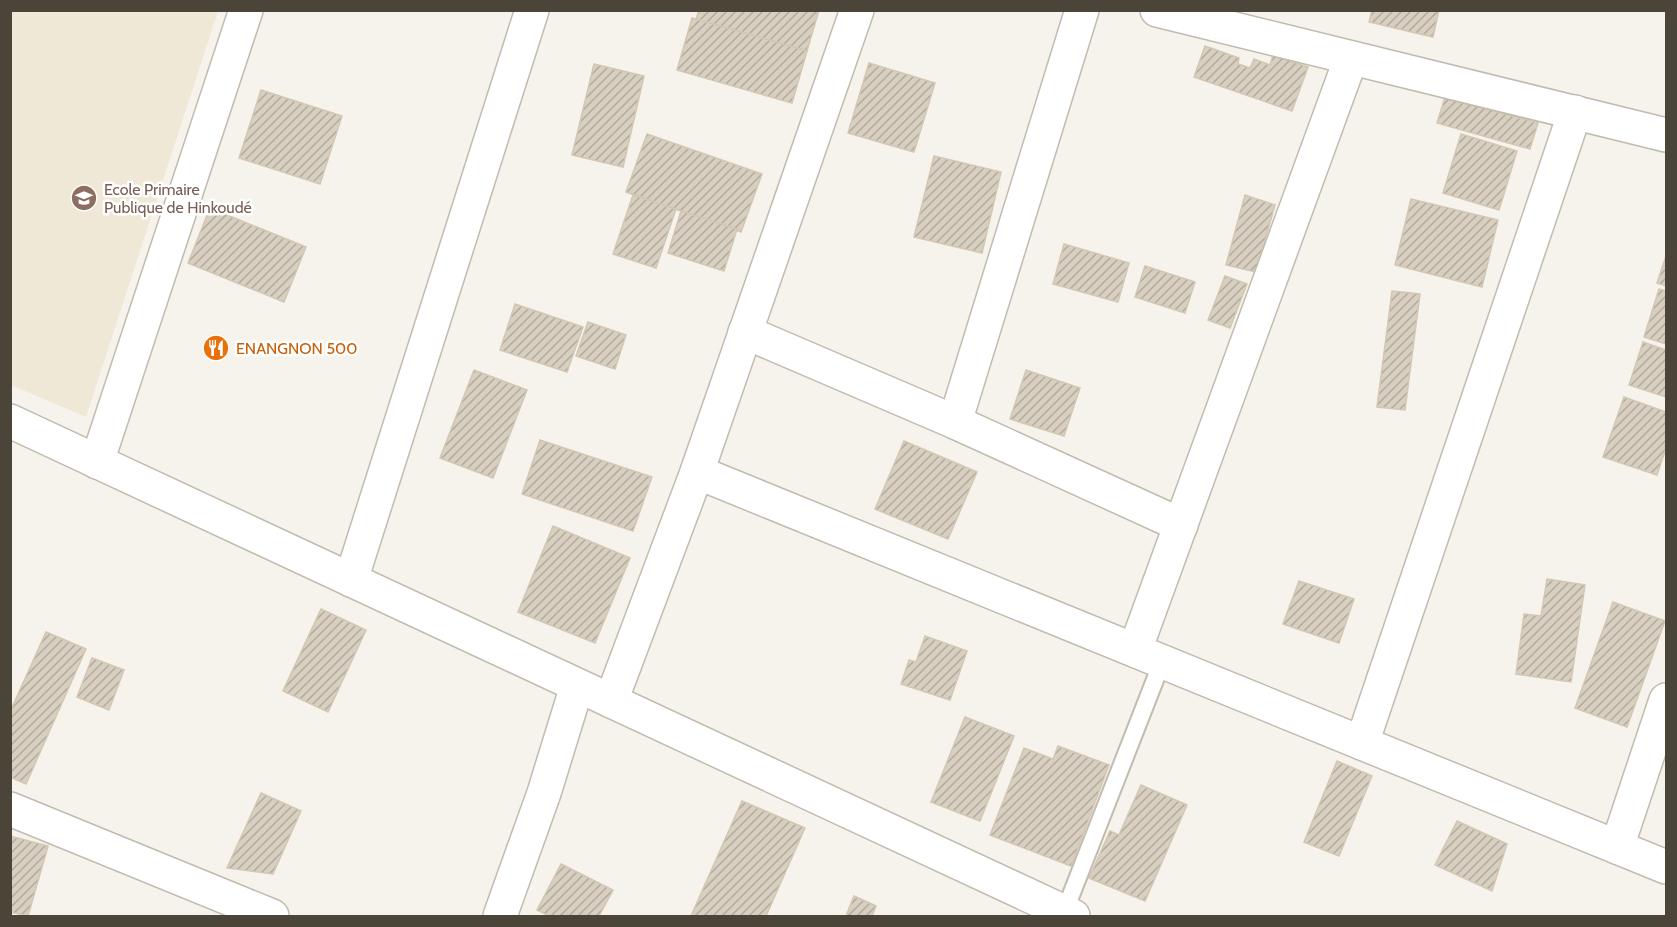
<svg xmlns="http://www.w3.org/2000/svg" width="1677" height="927" font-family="Cabin,sans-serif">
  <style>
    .education { fill: #efe8d6 }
    .building { fill: url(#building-hatch); stroke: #d3c7b4; stroke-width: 1.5 }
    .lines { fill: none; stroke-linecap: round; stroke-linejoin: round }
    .service-casing { stroke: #c2bbae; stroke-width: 20 }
    .minor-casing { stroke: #c2bbae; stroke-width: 36 }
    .service { stroke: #fff; stroke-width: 16 }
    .minor { stroke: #fff; stroke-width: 33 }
    .labels { text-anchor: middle; stroke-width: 5; stroke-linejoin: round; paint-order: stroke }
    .education-label { font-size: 16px; fill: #785e54; stroke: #fff; text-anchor: start }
    .food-label { font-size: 16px; fill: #c56008; stroke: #fff; text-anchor: start }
  </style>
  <defs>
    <pattern id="building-hatch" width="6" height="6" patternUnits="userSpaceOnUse" patternTransform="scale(1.5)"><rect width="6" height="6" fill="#d8cfc1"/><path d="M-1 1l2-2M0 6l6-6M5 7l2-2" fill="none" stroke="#b1aa9e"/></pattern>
  </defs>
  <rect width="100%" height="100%" fill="#f6f3ec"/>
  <!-- education -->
  <polygon class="education" points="11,10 218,11 86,417 11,385"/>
  <!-- building -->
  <g class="building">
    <polygon points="699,10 819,10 807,51 696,19"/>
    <polygon points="1372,10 1439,10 1433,37 1369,22"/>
    <polygon points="692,18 807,51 792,103 677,70"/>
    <polygon points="1205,46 1239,58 1238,64 1250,68 1254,59 1270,65 1273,55 1308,67 1292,111 1194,77"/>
    <polygon points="869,63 935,83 914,152 848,133"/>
    <polygon points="594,64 644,76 623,167 572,155"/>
    <polygon points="261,90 342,116 320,184 239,158"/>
    <polygon points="1445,97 1538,123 1530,149 1437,123"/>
    <polygon points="647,134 762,174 741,232 626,192"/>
    <polygon points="1461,134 1517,151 1499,210 1443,193"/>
    <polygon points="934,156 1001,172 982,253 914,237"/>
    <polygon points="633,195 676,209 656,268 613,254"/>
    <polygon points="1245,195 1275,205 1256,272 1226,265"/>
    <polygon points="1411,199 1498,220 1482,287 1395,265"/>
    <polygon points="210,208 306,247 284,302 188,263"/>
    <polygon points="681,211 737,229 724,271 668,253"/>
    <polygon points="1064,244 1129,263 1118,302 1053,284"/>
    <polygon points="1666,256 1666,286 1657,283"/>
    <polygon points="1145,266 1195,282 1185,313 1135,297"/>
    <polygon points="1225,276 1247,284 1230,328 1208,320"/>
    <polygon points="1659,289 1666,291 1666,344 1644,337"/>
    <polygon points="1392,291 1420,294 1405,410 1377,407"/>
    <polygon points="515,304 583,327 567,372 500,350"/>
    <polygon points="588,322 626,335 615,369 576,356"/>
    <polygon points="1643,342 1666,350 1666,397 1629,385"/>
    <polygon points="474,370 527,390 493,478 440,458"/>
    <polygon points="1026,370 1080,388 1064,436 1010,419"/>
    <polygon points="1624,397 1666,412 1666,448 1657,475 1603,457"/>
    <polygon points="540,440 652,477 633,531 522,494"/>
    <polygon points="904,441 977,472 948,539 875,509"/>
    <polygon points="553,526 630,558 595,643 518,612"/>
    <polygon points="1547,579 1585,585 1571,682 1516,674 1524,614 1541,616"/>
    <polygon points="1299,581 1354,599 1339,643 1283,624"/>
    <polygon points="1613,602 1665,621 1627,727 1575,708"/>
    <polygon points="321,609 366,630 328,712 283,691"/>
    <polygon points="46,632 86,649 26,784 10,777 10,712"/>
    <polygon points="925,636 967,651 950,700 901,684 909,660 916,662"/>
    <polygon points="92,658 124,670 109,710 77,697"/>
    <polygon points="965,717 1014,736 980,821 931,802"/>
    <polygon points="1058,746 1109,765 1071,866 990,835 1024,748 1053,759"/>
    <polygon points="1337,761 1372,776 1339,856 1304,842"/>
    <polygon points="1141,785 1187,805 1145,901 1089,878 1110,831 1119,835"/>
    <polygon points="261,793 301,811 273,874 227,868"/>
    <polygon points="742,801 805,828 766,916 691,916"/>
    <polygon points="1457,821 1507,844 1492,891 1435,865"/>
    <polygon points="10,836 48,846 28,916 10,912"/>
    <polygon points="561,864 613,890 599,916 549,916 537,910"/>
    <polygon points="854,896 876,906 872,916 846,916"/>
  </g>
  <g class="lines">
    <!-- service casing -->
    <g class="service-casing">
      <polyline id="service" points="1064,913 1162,662"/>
    </g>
    <!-- minor casing -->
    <g class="minor-casing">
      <g id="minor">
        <polyline points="1157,10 1666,135"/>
        <polyline points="745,332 955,422 1181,525"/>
        <polyline points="10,421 1073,916"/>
        <polyline points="955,422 1082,10"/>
        <polyline points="97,462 246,10"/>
        <polyline points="697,472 1666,867"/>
        <polyline points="351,580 532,10"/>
        <polyline points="1135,650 1351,58"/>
        <polyline points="611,701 697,472 857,10"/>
        <polyline points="1362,743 1575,112"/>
        <polyline points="10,809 272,916"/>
        <polyline points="1617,847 1666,700"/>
        <polyline points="500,916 544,793 577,686"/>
      </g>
    </g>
    <!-- service -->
    <use href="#service" class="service"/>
    <!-- minor -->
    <use href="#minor" class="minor"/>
  </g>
  <!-- icons -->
  <defs>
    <g id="school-disc" transform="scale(1.35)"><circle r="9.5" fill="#8d6e63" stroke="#fff"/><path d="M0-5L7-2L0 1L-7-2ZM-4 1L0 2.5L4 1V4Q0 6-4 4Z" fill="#fff"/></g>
    <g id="restaurant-disc" transform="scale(1.35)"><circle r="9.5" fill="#e8710a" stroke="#fff"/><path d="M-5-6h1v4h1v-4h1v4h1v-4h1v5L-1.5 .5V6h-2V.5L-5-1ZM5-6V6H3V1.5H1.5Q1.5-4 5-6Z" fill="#fff"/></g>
  </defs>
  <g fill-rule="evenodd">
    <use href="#school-disc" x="84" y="198"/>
    <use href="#restaurant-disc" x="216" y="348"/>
  </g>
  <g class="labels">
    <!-- education labels -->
    <g class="education-label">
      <text x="104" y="195">Ecole Primaire<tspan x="104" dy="18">Publique de Hinkoudé</tspan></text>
    </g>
    <!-- food labels -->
    <g class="food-label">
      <text x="236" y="354">ENANGNON 500</text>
    </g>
  </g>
  <!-- border -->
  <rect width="1677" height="927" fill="none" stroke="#4b4439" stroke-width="24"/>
</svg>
